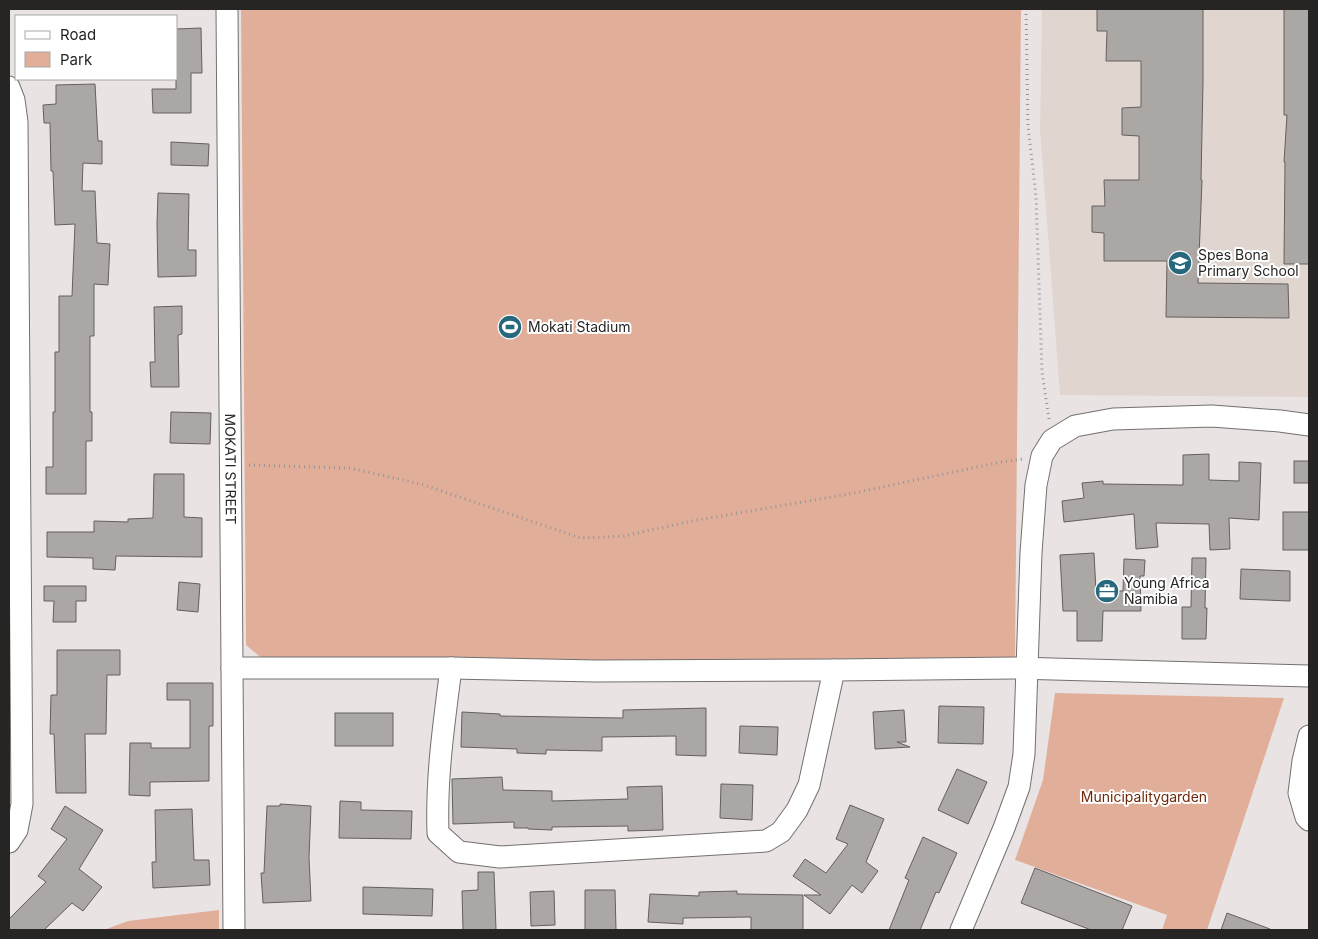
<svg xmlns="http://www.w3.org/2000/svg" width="1318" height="939" font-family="Inter,sans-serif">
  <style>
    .built { fill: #e1d5d0 }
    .green { fill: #e1ae9a }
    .building { fill: #aba7a5; stroke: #64605f }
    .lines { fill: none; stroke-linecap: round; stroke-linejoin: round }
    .street-casing { stroke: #73706e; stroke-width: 23 }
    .path { stroke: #979493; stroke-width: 3; stroke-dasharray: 1 4; stroke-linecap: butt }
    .street { stroke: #fff; stroke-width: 21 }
    .labels { text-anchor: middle; stroke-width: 4; stroke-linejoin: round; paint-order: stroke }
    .poi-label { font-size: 14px; fill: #262524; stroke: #fff; text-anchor: start }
    .street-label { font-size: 14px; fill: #262524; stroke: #fff }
    .park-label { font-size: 14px; fill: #6e2807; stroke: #fff }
  </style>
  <rect width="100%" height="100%" fill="#e9e4e3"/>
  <!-- built -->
  <polygon class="built" points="1042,9 1309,9 1309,397 1060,395 1040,130"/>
  <!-- green -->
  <g class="green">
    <polygon points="241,9 1021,9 1015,657 594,661 265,661 246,645"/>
    <polygon points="1055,693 1284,698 1207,930 1162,930 1167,915 1015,860 1043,780"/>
    <polygon points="219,910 219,930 104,930 128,921"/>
  </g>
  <!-- building -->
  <g class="building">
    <polygon points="1097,9 1203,9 1203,82 1201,180 1202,180 1198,283 1288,284 1289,318 1166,317 1167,261 1104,261 1104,233 1092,232 1092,206 1105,206 1104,180 1139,180 1139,136 1122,135 1122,108 1141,107 1141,61 1106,61 1107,31 1097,31"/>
    <polygon points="1284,9 1309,9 1309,264 1284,264 1285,162 1284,162 1287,115 1284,115"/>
    <polygon points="201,28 202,73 191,73 191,113 153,113 152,89 176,89 176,29"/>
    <polygon points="95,84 98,141 102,141 102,164 83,163 82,191 95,191 97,243 110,244 108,285 94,284 94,336 90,336 90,412 92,412 92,441 86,441 86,494 46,494 46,467 53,467 53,412 55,412 55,352 59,352 59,296 72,296 75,224 55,225 53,171 51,171 50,123 44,123 43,105 56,104 56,85"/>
    <polygon points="171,142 209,144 208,166 171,165"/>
    <polygon points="158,193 189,194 188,250 196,250 196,276 158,277 157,224"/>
    <polygon points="182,306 182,334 178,335 179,387 151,387 150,362 155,362 154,307"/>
    <polygon points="171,412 211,413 210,444 170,443"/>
    <polygon points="1209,454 1209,480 1239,481 1239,462 1261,463 1259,520 1229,518 1230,549 1210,550 1209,524 1156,523 1158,547 1136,549 1134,514 1064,522 1062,501 1084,498 1082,483 1103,481 1103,484 1183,485 1183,455"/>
    <rect x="1294" y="461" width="15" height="22"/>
    <polygon points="154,474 184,474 184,517 202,518 202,557 116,556 115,570 93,569 93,558 47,557 47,532 94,532 94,521 128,522 128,519 153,518"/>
    <rect x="1283" y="512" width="26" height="38"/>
    <polygon points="1094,553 1096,591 1123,591 1124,559 1145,560 1144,576 1140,576 1141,611 1103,611 1102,641 1077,641 1077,611 1063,611 1060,555"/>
    <polygon points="1192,558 1206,558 1205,608 1207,608 1206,639 1182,639 1182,607 1191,607"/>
    <polygon points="1241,569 1290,571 1290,601 1240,599"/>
    <polygon points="179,582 200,584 198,612 177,610"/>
    <polygon points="44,586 86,586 86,601 76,601 76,622 53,622 54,601 44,601"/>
    <polygon points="57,650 120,650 120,675 107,675 106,734 85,734 86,793 56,793 54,734 50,734 51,695 57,695"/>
    <polygon points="167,683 213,683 213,726 209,726 209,781 150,782 150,796 129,795 130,743 151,743 151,748 190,748 190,700 167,700"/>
    <polygon points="939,706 984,707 983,744 938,743"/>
    <polygon points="706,708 706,756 676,755 676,736 602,737 602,751 546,750 546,754 517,753 517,749 461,747 462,712 500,714 500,716 623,718 623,710"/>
    <polygon points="904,710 906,742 897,742 910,747 875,749 873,712"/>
    <rect x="335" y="713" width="58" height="33"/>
    <polygon points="740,726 778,727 777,755 739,753"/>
    <polygon points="957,769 987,782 968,824 938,810"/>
    <polygon points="502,777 503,790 552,791 552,801 628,799 627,787 662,786 663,830 628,831 628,826 552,827 552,830 528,829 528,828 514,828 514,822 453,824 452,779"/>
    <polygon points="721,784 753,785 752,820 720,818"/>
    <polygon points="340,801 361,802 361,810 412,811 411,839 339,838"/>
    <polygon points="280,804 311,806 309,858 311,901 263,903 261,873 264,873 267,806 280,806"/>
    <polygon points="850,805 884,819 866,862 878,871 862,893 852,885 830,914 804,895 821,895 793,876 805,859 826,873 848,844 836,839"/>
    <polygon points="65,806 103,830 79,869 102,887 83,911 72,903 44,930 9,930 9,919 46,882 38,876 67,839 51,829"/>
    <polygon points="192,809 194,860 209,860 210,885 153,888 152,862 156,862 155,810"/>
    <polygon points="923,837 957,853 939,893 936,892 920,930 889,930 909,880 905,878"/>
    <polygon points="1035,868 1132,906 1122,930 1091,930 1021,903"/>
    <polygon points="478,872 494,872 496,930 463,930 462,891 478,890"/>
    <polygon points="363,887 433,889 432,916 363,914"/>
    <polygon points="585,890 615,890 616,930 585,930"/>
    <polygon points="554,891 555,925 531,926 530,892"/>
    <polygon points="737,891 737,894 803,895 803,930 751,930 751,917 683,918 683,924 648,922 650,894 699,896 699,892"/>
    <polygon points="1227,913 1270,929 1270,930 1221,930"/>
  </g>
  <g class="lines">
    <!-- street casing -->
    <g class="street-casing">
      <g id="street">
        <path id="s1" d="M227,9L234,930"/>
        <polyline points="9,87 14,100 17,122 22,804 17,830 9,842"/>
        <polyline points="232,668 451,668 596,671 834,670 1015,668 1309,676"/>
        <path d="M451,668C444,723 436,777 438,833L459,852L500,857L766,841L781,832L797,810L809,785L834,670"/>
        <polyline points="1309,736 1303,761 1299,793 1306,817 1309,820"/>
        <polyline points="961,930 1004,828 1019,787 1024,754 1031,553 1036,485 1042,456 1052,440 1075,426 1113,419 1212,416 1280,421 1309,425"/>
      </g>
    </g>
    <!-- path -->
    <g class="path">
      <polyline points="1026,9 1028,125 1036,197 1042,372 1049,419"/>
      <polyline points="249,465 349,468 421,484 581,538 624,536 692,521 849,494 1001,462 1022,459"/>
    </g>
    <!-- street -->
    <use href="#street" class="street"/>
  </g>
  <!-- icons -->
  <defs>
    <g id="school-disc" transform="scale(1.25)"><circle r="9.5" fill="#27687c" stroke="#fff"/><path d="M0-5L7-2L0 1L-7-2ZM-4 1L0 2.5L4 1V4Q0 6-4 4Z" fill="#fff"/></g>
    <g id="stadium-disc" transform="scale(1.25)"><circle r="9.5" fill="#27687c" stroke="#fff"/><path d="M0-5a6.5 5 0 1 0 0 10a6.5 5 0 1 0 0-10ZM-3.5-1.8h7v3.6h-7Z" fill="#fff"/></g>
    <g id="office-disc" transform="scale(1.25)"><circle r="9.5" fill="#27687c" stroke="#fff"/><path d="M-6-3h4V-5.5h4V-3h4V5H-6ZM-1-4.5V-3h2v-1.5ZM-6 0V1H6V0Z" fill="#fff"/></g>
  </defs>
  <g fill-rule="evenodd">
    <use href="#school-disc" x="1180" y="263"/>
    <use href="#stadium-disc" x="510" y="327"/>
    <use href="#office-disc" x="1107" y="591"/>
  </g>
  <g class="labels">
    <!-- poi labels -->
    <g class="poi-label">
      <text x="1198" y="260">Spes Bona<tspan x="1198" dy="16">Primary School</tspan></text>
      <text x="528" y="332">Mokati Stadium</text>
      <text x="1124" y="588">Young Africa<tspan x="1124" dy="16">Namibia</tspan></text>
    </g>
    <!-- street labels -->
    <g class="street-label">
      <text dy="5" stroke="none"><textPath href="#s1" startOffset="460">MOKATI STREET</textPath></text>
    </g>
    <!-- park labels -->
    <g class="park-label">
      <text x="1144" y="802">Municipalitygarden</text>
    </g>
  </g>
  <!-- border -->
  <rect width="1318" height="939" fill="none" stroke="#262524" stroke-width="20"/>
  <!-- legend -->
  <rect x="15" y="15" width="162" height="65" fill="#ffffff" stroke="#a8a8a7"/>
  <rect x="25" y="31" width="25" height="8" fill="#ffffff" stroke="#a8a8a7"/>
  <text x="60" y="40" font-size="15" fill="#262524">Road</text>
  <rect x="25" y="52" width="25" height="15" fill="#e1ae9a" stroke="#a8a8a7"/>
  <text x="60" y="65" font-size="15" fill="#262524">Park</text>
</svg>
